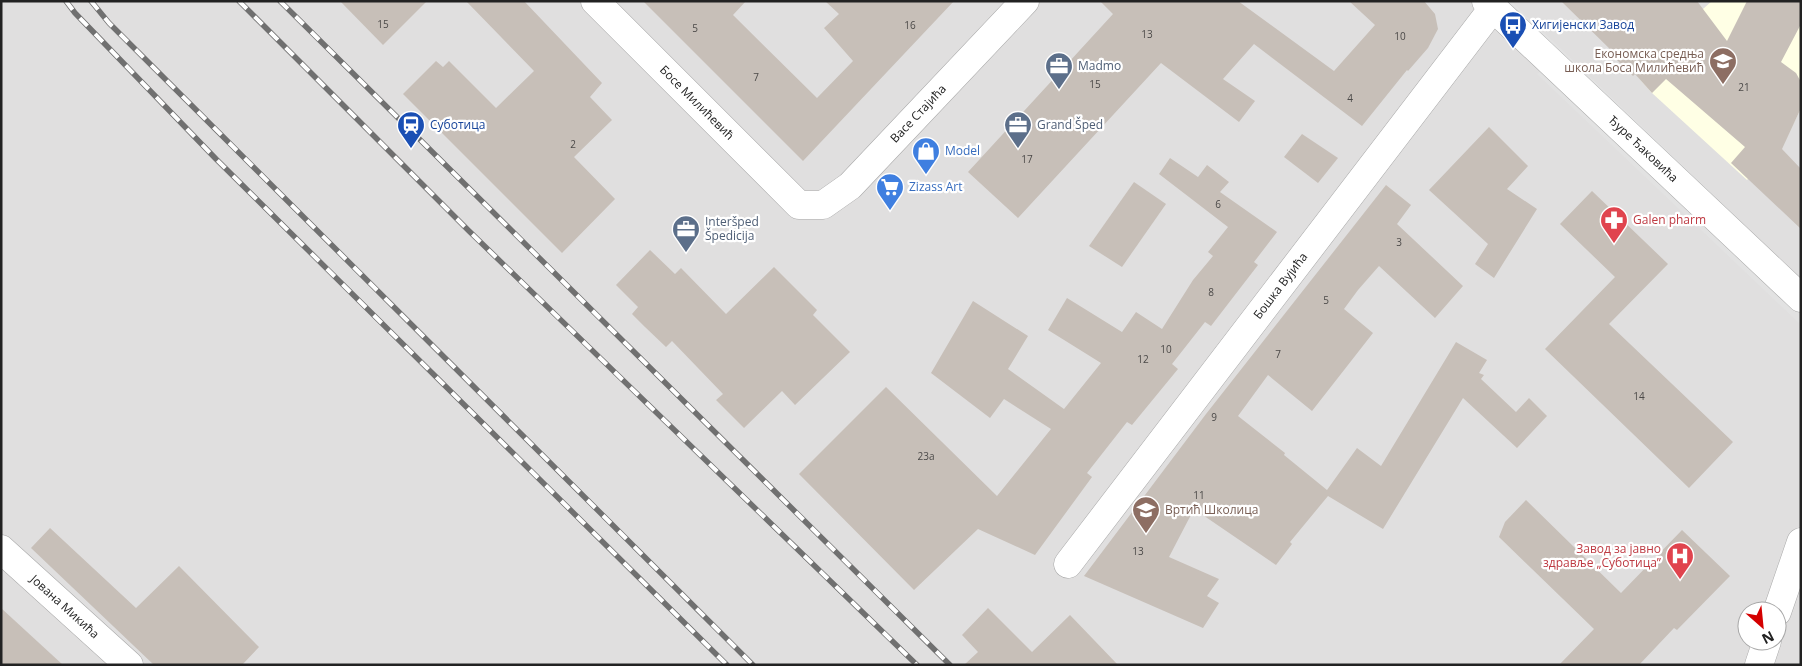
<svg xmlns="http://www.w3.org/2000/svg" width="1802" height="666" font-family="'Open Sans',sans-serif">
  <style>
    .residential { fill: #e0dfdf; fill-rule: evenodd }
    .education { fill: #ffffe5 }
    .parking { fill: #e2e2e2 }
    .building { fill: #c7bfb8 }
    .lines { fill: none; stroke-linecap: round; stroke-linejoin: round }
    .minor-casing { stroke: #a9a9a9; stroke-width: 29 }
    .minor { stroke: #fff; stroke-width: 28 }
    .rail-casing { stroke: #707070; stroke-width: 5.5 }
    .rail { stroke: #fff; stroke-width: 4; stroke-dasharray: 11; stroke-linecap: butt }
    .labels { text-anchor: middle; stroke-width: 4.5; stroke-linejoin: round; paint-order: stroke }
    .number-label { font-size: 10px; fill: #4b4948 }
    .transit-label { font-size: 12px; fill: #164399; stroke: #fff; text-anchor: start }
    .education-label { font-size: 12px; fill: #785e54; stroke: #fff; text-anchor: end }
    .service-label { font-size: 12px; fill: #4e5e75; stroke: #fff; text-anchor: start }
    .street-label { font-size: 12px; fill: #222; stroke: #fff }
    .shop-label { font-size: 12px; fill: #366cbe; stroke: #fff; text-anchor: start }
    .health-label { font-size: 12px; fill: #be3a42; stroke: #fff; text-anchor: start }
  </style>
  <rect width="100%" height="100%" fill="#f2efe9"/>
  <!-- residential -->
  <path class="residential" d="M1,1H1801V665H1ZM1747,611H1777V641H1747Z"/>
  <!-- education -->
  <polygon class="education" points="1712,1 1801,1 1801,108 1786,139 1747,180 1652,93 1638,77 1703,9"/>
  <!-- parking -->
  <g class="parking">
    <polygon points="1497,1 1511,1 1801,279"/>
    <polygon points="1546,66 1801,306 1801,321 1799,323 1537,74"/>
  </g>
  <!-- building -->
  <g class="building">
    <polygon points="340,1 427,1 383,45"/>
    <polygon points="466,1 524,1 602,83 590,97 612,120 574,157 615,199 562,253 403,94 436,61 443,67 449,61 496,108 534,71"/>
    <polygon points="643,1 746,1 733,15 817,98 853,61 824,28 839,14 825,1 954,1 803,161"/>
    <polygon points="1100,1 1238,1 1334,71 1375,25 1349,1 1424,1 1435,14 1438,29 1428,48 1408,71 1407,70 1362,126 1254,44 1223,79 1255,101 1239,122 1161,63 1018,218 968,172 1113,14"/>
    <polygon points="1561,1 1697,1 1727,41 1747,1 1801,1 1801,24 1781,62 1796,73 1801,82 1801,108 1782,149 1801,169 1801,229 1731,163 1745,147 1666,79 1652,93 1635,74 1633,76 1614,57 1616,55"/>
    <polygon points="1489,127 1528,166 1507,189 1537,209 1494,278 1475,264 1488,244 1429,190"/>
    <polygon points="1302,134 1338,158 1318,183 1284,157"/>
    <polygon points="1170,158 1198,177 1207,165 1229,182 1220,192 1277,232 1254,262 1258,265 1211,326 1205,322 1172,364 1178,369 1132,425 1127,422 1087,473 1092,477 1035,555 978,529 914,590 799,474 886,387 997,496 1051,429 1004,399 990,418 931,373 973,301 1028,336 1008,369 1064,409 1101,363 1048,330 1067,298 1122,332 1136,312 1162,329 1193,280 1213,256 1208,252 1228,227 1159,174"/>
    <polygon points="1134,182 1166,204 1122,267 1089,246"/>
    <polygon points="1386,185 1411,205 1397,224 1463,286 1435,318 1379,266 1358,290 1344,309 1373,333 1312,411 1268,375 1238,416 1285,453 1284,455 1327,490 1357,448 1381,466 1456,342 1487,360 1479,373 1484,375 1481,379 1516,412 1529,398 1547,416 1517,448 1463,398 1383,529 1328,496 1290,542 1292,544 1276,565 1194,509 1169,557 1219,579 1207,596 1219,603 1203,628 1084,576 1206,414"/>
    <polygon points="1592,191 1668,264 1609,324 1733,442 1689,488 1545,349 1615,277 1560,224"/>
    <polygon points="650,250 675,274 681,268 726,314 774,267 817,310 813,315 850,352 795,405 782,391 744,428 716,400 723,394 672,341 666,347 645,327 632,314 638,307 616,285"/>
    <polygon points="1526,500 1621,593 1682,530 1730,576 1677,630 1674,628 1639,665 1559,665 1594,629 1499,537 1505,522"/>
    <polygon points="50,528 136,608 179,566 259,647 242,665 154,665 31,548"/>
    <polygon points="1,608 63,665 1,665"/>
    <polygon points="988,608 1032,652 1070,615 1118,665 964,665 978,652 962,635"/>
  </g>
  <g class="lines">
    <!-- minor casing -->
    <g class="minor-casing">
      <g id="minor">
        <path id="s1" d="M595,1L799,205H823L850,186L1025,1"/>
        <path id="s2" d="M1486,1L1801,298"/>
        <path id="s3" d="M1,549L129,665"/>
        <path id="s4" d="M1068,564L1493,8"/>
        <polyline points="1777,612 1801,542"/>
        <polyline points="1759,665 1767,641"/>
      </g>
    </g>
    <!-- minor -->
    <use href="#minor" class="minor"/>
    <!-- rail casing -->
    <g class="rail-casing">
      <g id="rail">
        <polyline points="66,1 75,13 216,159 727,665"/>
        <polyline points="91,1 109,23 753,665"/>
        <polyline points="239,1 469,231 917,665"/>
        <polyline points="280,1 950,665"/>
      </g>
    </g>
    <!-- rail -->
    <use href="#rail" class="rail"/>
  </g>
  <!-- icons -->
  <defs>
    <g id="bus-pin" transform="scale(1.4375)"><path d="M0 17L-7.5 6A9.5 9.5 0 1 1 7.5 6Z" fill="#1a4fb4" stroke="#fff"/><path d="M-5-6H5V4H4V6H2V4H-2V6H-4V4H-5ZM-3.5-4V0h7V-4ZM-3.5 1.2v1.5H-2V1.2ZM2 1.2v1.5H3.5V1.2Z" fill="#fff"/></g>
    <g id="school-pin" transform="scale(1.4375)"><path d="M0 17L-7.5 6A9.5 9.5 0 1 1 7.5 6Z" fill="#8d6e63" stroke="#fff"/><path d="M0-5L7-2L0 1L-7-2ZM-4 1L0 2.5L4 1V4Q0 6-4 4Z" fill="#fff"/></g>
    <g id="office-pin" transform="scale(1.4375)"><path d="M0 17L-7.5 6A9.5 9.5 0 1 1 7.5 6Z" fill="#5c6f8a" stroke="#fff"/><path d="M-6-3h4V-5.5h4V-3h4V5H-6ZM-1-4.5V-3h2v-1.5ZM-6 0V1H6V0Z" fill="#fff"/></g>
    <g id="station-pin" transform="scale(1.4375)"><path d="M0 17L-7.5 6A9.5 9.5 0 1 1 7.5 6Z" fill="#1a4fb4" stroke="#fff"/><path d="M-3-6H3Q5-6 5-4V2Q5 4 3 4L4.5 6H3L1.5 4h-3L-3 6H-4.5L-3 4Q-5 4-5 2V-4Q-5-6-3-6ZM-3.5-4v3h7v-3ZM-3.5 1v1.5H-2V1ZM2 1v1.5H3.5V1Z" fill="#fff"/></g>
    <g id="shop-pin" transform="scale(1.4375)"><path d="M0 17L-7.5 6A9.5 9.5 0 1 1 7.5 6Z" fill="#3f7fe0" stroke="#fff"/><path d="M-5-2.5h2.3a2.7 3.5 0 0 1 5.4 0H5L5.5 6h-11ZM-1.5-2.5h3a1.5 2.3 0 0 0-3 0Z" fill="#fff"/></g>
    <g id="supermarket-pin" transform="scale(1.4375)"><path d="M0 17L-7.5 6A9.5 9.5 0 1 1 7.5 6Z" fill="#3f7fe0" stroke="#fff"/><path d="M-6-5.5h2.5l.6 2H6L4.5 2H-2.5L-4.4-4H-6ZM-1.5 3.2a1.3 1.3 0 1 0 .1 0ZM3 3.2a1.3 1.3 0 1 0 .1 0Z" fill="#fff"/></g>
    <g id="pharmacy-pin" transform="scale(1.4375)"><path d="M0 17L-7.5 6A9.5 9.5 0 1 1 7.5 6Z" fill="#e0444e" stroke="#fff"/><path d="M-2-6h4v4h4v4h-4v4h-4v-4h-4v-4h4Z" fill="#fff"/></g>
    <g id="hospital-pin" transform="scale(1.4375)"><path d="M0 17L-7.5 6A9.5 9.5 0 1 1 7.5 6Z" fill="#e0444e" stroke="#fff"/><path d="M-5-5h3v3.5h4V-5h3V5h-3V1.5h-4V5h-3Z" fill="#fff"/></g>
  </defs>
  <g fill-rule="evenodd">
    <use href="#bus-pin" x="1513" y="25"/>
    <use href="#school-pin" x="1723" y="61"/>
    <use href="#office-pin" x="1059" y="66"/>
    <use href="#station-pin" x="411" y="125"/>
    <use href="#office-pin" x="1018" y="125"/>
    <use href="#shop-pin" x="926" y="151"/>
    <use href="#supermarket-pin" x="890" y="187"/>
    <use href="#pharmacy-pin" x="1614" y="220"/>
    <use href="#office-pin" x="686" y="229"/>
    <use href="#school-pin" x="1146" y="510"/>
    <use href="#hospital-pin" x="1680" y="556"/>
  </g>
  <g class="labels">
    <!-- number labels -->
    <g class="number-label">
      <text x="383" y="28">15</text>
      <text x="910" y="29">16</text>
      <text x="695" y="32">5</text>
      <text x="1147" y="38">13</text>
      <text x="1400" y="40">10</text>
      <text x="756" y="81">7</text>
      <text x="1095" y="88">15</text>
      <text x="1744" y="91">21</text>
      <text x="1350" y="102">4</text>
      <text x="573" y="148">2</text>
      <text x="1027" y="163">17</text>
      <text x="1218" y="208">6</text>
      <text x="1399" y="246">3</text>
      <text x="1211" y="296">8</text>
      <text x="1326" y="304">5</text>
      <text x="1166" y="353">10</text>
      <text x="1278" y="358">7</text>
      <text x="1143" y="363">12</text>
      <text x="1639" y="400">14</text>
      <text x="1214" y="421">9</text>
      <text x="926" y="460">23a</text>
      <text x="1199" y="499">11</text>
      <text x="1138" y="555">13</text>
    </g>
    <!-- transit labels -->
    <g class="transit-label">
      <text x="1532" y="29">Хигијенски Завод</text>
      <text x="430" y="129">Суботица</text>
    </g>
    <!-- education labels -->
    <g class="education-label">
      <text x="1704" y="58">Економска средња<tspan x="1704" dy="14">школа Боса Милићевић</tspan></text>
      <text x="1165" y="514" text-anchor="start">Вртић Школица</text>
    </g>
    <!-- service labels -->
    <g class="service-label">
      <text x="1078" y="70">Madmo</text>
      <text x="1037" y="129">Grand Šped</text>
      <text x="705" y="226">Interšped<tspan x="705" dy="14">Špedicija</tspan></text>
    </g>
    <!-- street labels -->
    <g class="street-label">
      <text dy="4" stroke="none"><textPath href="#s1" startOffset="144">Босе Милићевић</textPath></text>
      <text dy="4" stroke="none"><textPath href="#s1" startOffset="445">Васе Стајића</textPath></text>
      <text dy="4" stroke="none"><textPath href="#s2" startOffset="216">Ђуре Ђаковића</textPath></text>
      <text dy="4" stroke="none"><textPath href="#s4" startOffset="350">Бошка Вујића</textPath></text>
      <text dy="4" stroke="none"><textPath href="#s3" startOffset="86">Јована Микића</textPath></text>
    </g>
    <!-- shop labels -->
    <g class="shop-label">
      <text x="945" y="155">Model</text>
      <text x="909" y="191">Zizass Art</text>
    </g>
    <!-- health labels -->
    <g class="health-label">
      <text x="1633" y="224">Galen pharm</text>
      <text x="1661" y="553" text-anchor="end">Завод за јавно<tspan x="1661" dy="14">здравље „Суботица”</tspan></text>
    </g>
  </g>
  <!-- border -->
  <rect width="1802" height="666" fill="none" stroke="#222222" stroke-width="5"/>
  <!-- north arrow -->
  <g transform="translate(1762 626) rotate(153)"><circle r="24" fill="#ffffff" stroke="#a7a7a7"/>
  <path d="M0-4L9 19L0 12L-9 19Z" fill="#d40000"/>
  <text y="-8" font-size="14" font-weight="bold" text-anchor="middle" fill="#222222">N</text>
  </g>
</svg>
